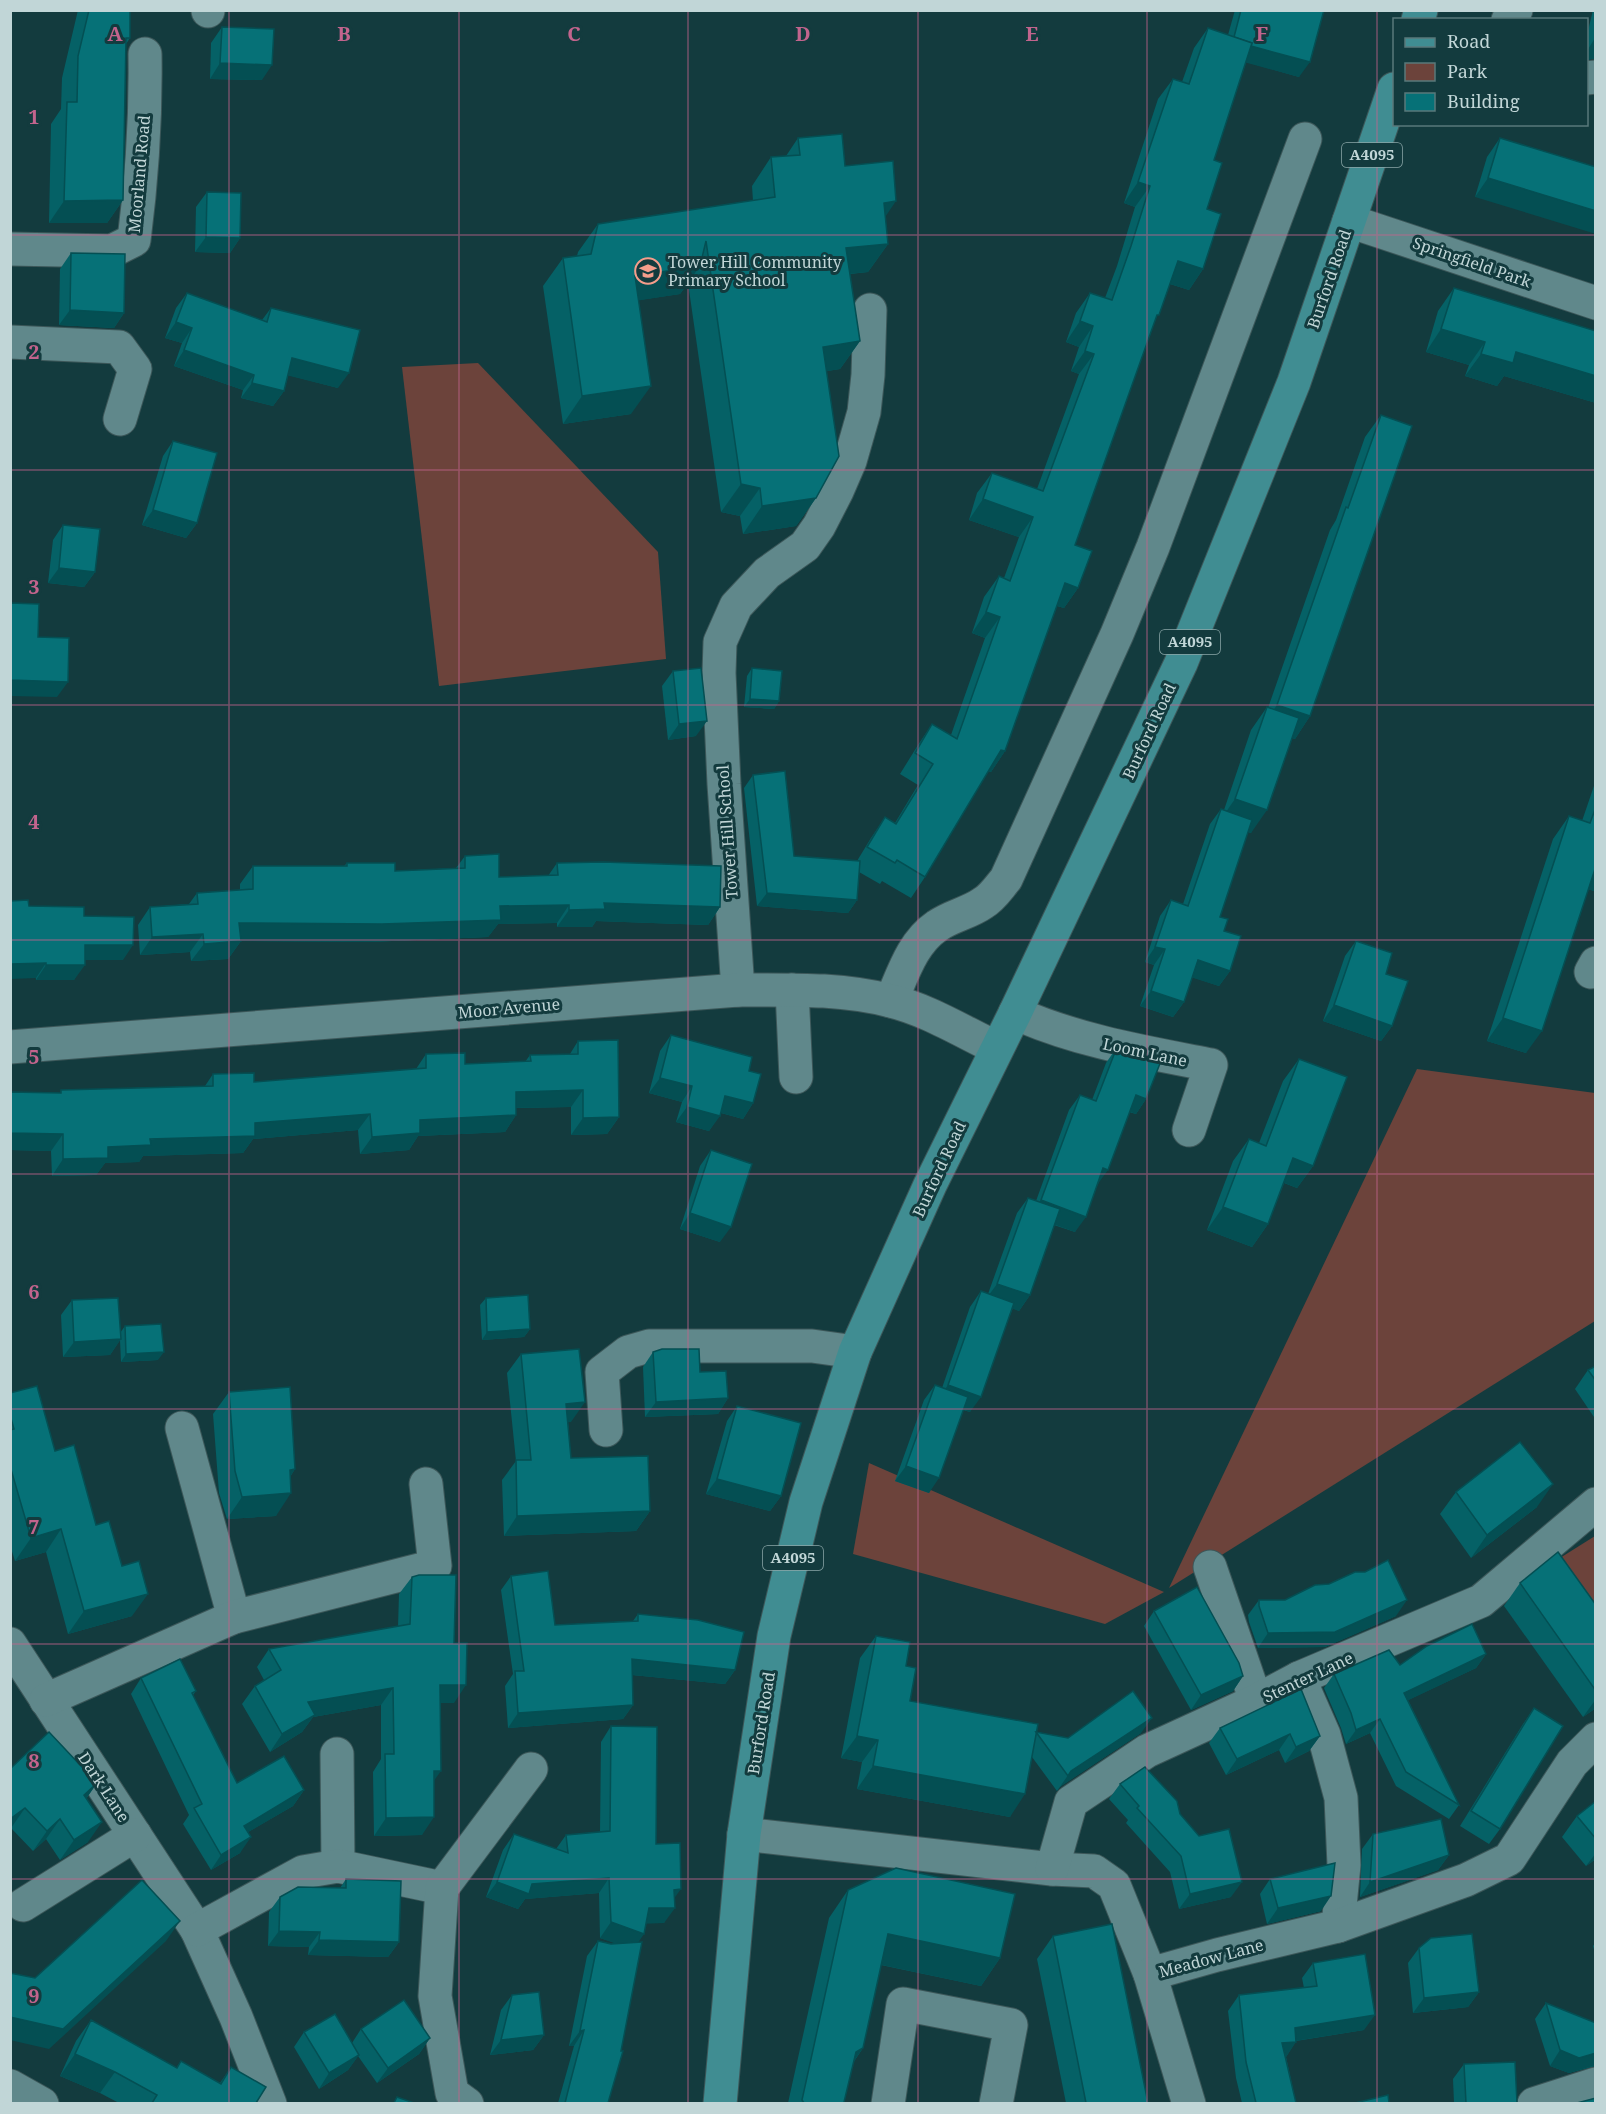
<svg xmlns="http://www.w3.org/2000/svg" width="1606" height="2114" font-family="'Noto Serif',serif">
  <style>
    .green { fill: #6c433b }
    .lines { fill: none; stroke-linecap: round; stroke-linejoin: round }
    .minor-casing { stroke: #3c5759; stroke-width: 35 }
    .major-casing { stroke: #3c5759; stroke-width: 35 }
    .minor { stroke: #60888b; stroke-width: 33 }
    .major { stroke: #408d92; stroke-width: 33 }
    .wall { fill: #056166 }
    .shaded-wall { fill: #044f53 }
    .building { fill: #067177; stroke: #044f53; stroke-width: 1.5 }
    .grid { fill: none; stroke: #c2648d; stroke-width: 1.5; stroke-opacity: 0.55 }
    .labels { text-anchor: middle; stroke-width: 6; stroke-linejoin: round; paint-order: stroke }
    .shield { fill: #133b3e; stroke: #8da8a9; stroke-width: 1.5 }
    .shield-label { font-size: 15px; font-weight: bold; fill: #c1d6d7 }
    .street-label { font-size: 16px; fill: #c1d6d7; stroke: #133b3e }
    .poi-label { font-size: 16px; fill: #c1d6d7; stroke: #133b3e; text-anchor: start }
    .grid-label { font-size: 20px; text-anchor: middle; font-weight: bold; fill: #c2648d; stroke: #133b3e; stroke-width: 6; stroke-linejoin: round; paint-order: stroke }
  </style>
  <rect width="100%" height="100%" fill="#133b3e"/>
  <!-- green -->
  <g class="green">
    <polygon points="478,363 658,552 666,659 439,686 402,367"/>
    <polygon points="1417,1069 1595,1093 1595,1321 1169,1588"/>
    <polygon points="869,1463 1164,1592 1105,1624 853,1554"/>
    <polygon points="1595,1536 1595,1653 1544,1568"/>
  </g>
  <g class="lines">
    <!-- minor casing -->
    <g class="minor-casing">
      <g id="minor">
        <polyline points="208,10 208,11"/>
        <polyline points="1508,20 1516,10"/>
        <polyline points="1586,78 1596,77"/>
        <polyline points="1349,221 1596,303"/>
        <path d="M10,249L112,251L134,240C142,178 146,116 145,54"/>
        <polyline points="10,342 119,347 135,369 120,419"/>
        <polyline points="1591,972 1596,963"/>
        <polyline points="738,990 724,784 719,673 720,642 736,606 767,573 805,546 819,526 837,491 850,461 864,412 868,375 870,310"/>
        <polyline points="792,990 796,1077"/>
        <path d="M891,1001C903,974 912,943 937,926C951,916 969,913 983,903C993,897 999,887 1006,879L1117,634L1153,547L1305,139"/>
        <path d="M1015,1013C1078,1041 1144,1052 1211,1065L1189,1130"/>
        <path d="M10,1047L738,990C789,990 841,988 891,1001C928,1010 963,1032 997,1048"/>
        <polyline points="182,1428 234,1617"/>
        <polyline points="606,1430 602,1372 628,1352 649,1346 812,1346 855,1352"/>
        <polyline points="1210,1567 1256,1701"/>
        <polyline points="10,1644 197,1930 236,2017 270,2104"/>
        <polyline points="1299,1678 1324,1735 1341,1798 1344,1865 1338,1926"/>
        <polyline points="46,1700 234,1617 435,1566 426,1484"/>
        <polyline points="337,1754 338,1866"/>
        <polyline points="744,1834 1052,1869 1094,1871 1114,1885 1150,1974 1217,1955 1338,1926 1466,1880 1509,1859 1572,1763 1596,1739"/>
        <polyline points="1052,1869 1071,1802 1147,1751 1256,1701 1299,1678 1481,1601 1596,1504"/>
        <polyline points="23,1905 135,1835"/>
        <polyline points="197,1930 303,1872 338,1866 442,1888"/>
        <polyline points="1150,1974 1189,2104"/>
        <polyline points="10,2086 42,2104"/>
        <polyline points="467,2104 452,2093 435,1996 442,1888 531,1769"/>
        <polyline points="888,2104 903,2004 1011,2025 996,2104"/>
        <polyline points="1534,2104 1596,2084"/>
      </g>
    </g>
    <!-- major casing -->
    <g class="major-casing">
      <g id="major">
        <polyline points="1418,20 1421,10"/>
        <polyline points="720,2104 744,1834 774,1636 806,1502 855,1352 930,1185 1015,1013 1181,663 1294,382 1394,89"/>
      </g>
    </g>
    <!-- minor -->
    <use href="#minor" class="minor"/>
    <!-- major -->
    <use href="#major" class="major"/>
  </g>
  <!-- wall -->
  <g class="wall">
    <polygon points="78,10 130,10 130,38 126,44 123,200 107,223 49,223 51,124 61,109 62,78"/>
    <polygon points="1235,10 1324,10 1299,77 1246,62 1214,160 1207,209 1203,269 1189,290 1170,284 1154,323 1075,545 1078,588 1064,608 1057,606 1005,751 991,772 988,771 925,877 911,898 882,881 880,884 859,872 857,900 848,913 757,906 744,788 753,775 794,856 857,861 871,838 885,817 895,823 918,785 900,774 918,745 932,724 951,735 985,638 972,633 984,597 999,576 1004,578 1019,537 969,520 977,493 992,473 1037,489 1079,374 1071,371 1079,347 1066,342 1076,313 1090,293 1105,298 1117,266 1135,207 1124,203 1158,99 1173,79 1182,82 1194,48 1208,28 1228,35"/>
    <polygon points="1593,10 1596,10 1596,58 1587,60 1587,35"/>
    <polygon points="222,27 262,80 210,79 211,43"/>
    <polygon points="798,138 845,166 885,217 888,244 868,272 850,274 860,341 840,369 827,371 816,498 796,526 743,534 740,516 721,512 688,283 680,294 639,300 631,414 563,424 543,286 563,258 577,256 578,252 598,224 753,201 752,186 771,157 786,156"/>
    <polygon points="1500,138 1596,167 1475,197 1487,157"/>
    <polygon points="207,192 240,238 230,253 195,252 196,207"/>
    <polygon points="71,253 124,313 114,328 59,325 60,269"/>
    <polygon points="1454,288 1596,331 1596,403 1504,376 1497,386 1465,376 1469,365 1426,352 1438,311"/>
    <polygon points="187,293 262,320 271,308 338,388 288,375 284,391 273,406 241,398 243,390 174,366 182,343 165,338 176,308"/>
    <polygon points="1381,415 1310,716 1295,739 1292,738 1251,833 1248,832 1220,917 1224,931 1230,971 1219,986 1192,977 1184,1002 1173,1017 1140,1006 1154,965 1145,962 1160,916 1171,900 1183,904 1210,824 1221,809 1224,810 1251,730 1267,707 1268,708 1330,530 1336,520 1365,437"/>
    <polygon points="173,441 197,523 186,538 142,525 163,456"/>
    <polygon points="63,525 95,572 84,587 48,583 53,540"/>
    <polygon points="752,668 779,701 774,709 744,707 747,676"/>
    <polygon points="673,671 696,736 668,740 662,686"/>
    <polygon points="1596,780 1596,888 1594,891 1588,889 1526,1053 1487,1041 1553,839 1569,816 1582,821"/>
    <polygon points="465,856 499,877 548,876 557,863 720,907 708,925 596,921 592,927 557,927 557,923 498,924 488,937 369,942 241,941 228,959 191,961 190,952 140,955 138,925 150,907 189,904 197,893 240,890 240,884 253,866 344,866 347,863 395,871 456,868"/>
    <polygon points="29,906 84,916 123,960 85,960 74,980 36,980"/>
    <polygon points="1356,941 1386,974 1392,1026 1381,1041 1323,1021 1345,956"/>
    <polygon points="671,1035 749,1071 753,1103 743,1119 721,1113 709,1131 676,1122 682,1102 649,1093 660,1051"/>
    <polygon points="578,1041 619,1117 607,1134 571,1135 571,1107 516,1108 516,1115 505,1132 418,1136 409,1150 360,1154 358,1130 253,1139 243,1153 143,1156 139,1162 105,1163 96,1175 52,1176 51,1151 10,1150 10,1092 60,1093 61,1090 205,1086 213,1074 254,1082 416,1069 426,1054 465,1064 525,1062 530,1055 570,1054"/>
    <polygon points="1117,1047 1146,1099 1136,1114 1129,1112 1098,1184 1075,1232 1054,1225 1030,1295 1019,1311 1013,1308 970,1412 963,1410 929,1493 895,1481 924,1400 935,1385 942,1388 970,1307 981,1291 988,1294 1017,1213 1028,1198 1036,1201 1069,1110 1080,1095 1092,1100 1106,1063"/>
    <polygon points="1299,1059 1313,1166 1297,1188 1284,1183 1268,1224 1252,1247 1207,1230 1233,1161 1249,1139 1259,1143 1283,1081"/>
    <polygon points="711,1150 720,1242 680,1229 700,1166"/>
    <polygon points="486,1298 530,1329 524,1337 482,1340 480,1305"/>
    <polygon points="72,1300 120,1333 125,1326 158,1360 121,1362 120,1340 110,1355 63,1357 61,1315"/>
    <polygon points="653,1352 700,1372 728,1398 718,1414 645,1417 643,1367"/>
    <polygon points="521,1354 571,1422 568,1422 571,1458 650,1511 636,1531 504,1536 502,1480 516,1461 507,1373"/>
    <polygon points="1596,1366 1596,1420 1575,1389 1588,1370"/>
    <polygon points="229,1392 295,1469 290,1477 276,1516 227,1519 219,1493 213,1414"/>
    <polygon points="10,1393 55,1451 96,1525 132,1616 68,1634 46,1552 15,1561 10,1545"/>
    <polygon points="737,1406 781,1496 770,1511 706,1494 727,1421"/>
    <polygon points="1456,1492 1537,1507 1471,1558 1440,1514"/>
    <polygon points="511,1576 555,1625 633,1621 638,1614 735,1670 725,1684 632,1675 633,1705 623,1719 508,1728 505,1686 513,1674 501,1590"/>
    <polygon points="412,1577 454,1703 440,1703 434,1781 422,1835 374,1836 373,1772 381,1759 381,1705 313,1717 302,1732 270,1752 242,1704 255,1686 264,1680 257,1667 269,1649 398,1627 399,1594"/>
    <polygon points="1520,1583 1596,1605 1596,1708 1583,1717 1504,1606"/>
    <polygon points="1259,1600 1396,1616 1325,1647 1258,1648 1249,1622 1248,1615"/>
    <polygon points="1154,1611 1243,1676 1233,1691 1191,1710 1144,1626"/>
    <polygon points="876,1636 906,1666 910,1701 1037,1732 1068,1738 1141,1733 1061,1786 1057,1791 1032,1757 1010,1817 857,1789 862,1762 841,1758 860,1658"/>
    <polygon points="1486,1654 1476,1668 1408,1700 1459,1805 1449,1819 1396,1786 1370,1733 1346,1744 1341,1728 1324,1688 1334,1674"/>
    <polygon points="141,1678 196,1691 193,1695 237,1783 304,1790 293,1806 248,1832 240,1853 211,1870 183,1824 189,1815 131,1694"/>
    <polygon points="1534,1708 1500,1829 1489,1844 1460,1826 1523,1724"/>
    <polygon points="611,1726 656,1844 674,1899 664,1923 646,1923 638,1942 608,2103 558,2103 574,2046 569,2046 587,1956 598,1941 611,1944 616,1943 600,1938 599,1893 525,1899 518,1909 486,1897 503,1850 514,1834 556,1849 566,1835 600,1832 601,1742"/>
    <polygon points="1220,1728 1320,1736 1309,1751 1285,1763 1279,1750 1226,1775 1209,1743"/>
    <polygon points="10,1769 97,1783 86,1799 88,1842 60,1860 46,1839 33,1851 11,1828"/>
    <polygon points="1120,1784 1180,1814 1231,1897 1179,1909 1170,1872 1126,1823 1128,1820 1109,1799"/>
    <polygon points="1596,1801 1596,1859 1586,1866 1562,1837 1577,1816"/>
    <polygon points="1373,1834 1449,1855 1438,1870 1360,1897 1362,1849"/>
    <polygon points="346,1879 399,1942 388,1957 308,1955 309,1947 268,1946 269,1912 280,1897 340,1888"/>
    <polygon points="1270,1879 1321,1911 1267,1924 1260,1894"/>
    <polygon points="848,1890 1000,1958 981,1986 881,1965 863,2048 853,2063 844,2102 845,2103 788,2103 829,1918"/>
    <polygon points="1053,1936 1148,2103 1066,2103 1037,1959"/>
    <polygon points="1596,1942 1596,1956 1593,1946"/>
    <polygon points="1419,1948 1479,1992 1468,2007 1413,2013 1408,1963"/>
    <polygon points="1313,1963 1364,2030 1296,2041 1286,2057 1296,2103 1242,2103 1236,2078 1228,2011 1239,1995 1304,1988 1302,1978"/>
    <polygon points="512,1995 544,2035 533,2050 490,2055 501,2010"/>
    <polygon points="1546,2003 1596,2023 1595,2066 1569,2073 1550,2066 1535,2019"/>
    <polygon points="91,2020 176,2068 181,2061 220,2083 231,2067 256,2103 119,2103 100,2093 60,2076 76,2041"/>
    <polygon points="361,2029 430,2038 419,2054 377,2083 358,2056 348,2070 319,2089 294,2047 304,2032 352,2043"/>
    <polygon points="1464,2064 1517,2103 1454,2103 1453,2079"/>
  </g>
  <!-- shaded-wall -->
  <g class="shaded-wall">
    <polygon points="43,10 71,10 70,12"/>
    <polygon points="1595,38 1596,58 1587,60 1587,51"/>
    <polygon points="1233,41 1310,62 1299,77 1222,56"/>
    <polygon points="220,63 272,65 262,80 210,79"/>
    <polygon points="1488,178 1596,211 1596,234 1475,197"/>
    <polygon points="1138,182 1150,186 1135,207 1124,203"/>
    <polygon points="123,200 107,223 49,223 64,201"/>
    <polygon points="896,201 877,229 884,203"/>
    <polygon points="206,237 240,238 230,253 195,252"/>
    <polygon points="888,244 868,272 827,276 846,248"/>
    <polygon points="1178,261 1203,269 1189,290 1164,282"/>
    <polygon points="700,266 680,294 616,304 635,276"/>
    <polygon points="70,310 124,313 114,328 59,325"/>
    <polygon points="1080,321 1093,326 1079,347 1066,342"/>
    <polygon points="176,322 192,328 182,343 165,338"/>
    <polygon points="1441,329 1485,342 1469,365 1426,352"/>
    <polygon points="860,341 840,369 803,375 823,347"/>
    <polygon points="184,350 254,375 243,390 174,366"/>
    <polygon points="1085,351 1094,354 1079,374 1071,371"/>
    <polygon points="1516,352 1596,376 1596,403 1504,376 1497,386 1465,376 1481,354"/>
    <polygon points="292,358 349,373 338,388 282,374"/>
    <polygon points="252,383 284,391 273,406 241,398"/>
    <polygon points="651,386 631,414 563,424 582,396"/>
    <polygon points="741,484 760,488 740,516 721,512"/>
    <polygon points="816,498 796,526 743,534 762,506"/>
    <polygon points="983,499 1033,517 1019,537 969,520"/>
    <polygon points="153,510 197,523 186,538 142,525"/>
    <polygon points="59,568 95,572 84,587 48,583"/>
    <polygon points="1065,583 1078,588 1064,608 1051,604"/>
    <polygon points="986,612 1000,617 985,638 972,633"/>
    <polygon points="10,680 68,682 57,697 10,696"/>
    <polygon points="750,699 779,701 774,709 744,707"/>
    <polygon points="1277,705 1310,716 1295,739 1261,727"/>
    <polygon points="707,721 696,736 668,740 679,724"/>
    <polygon points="1001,750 1005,751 991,772 986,770"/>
    <polygon points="1235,799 1267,810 1251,833 1219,822"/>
    <polygon points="1596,865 1596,888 1594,891 1580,887"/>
    <polygon points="767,893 857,900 848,913 757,906"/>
    <polygon points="604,903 720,907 708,925 596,921 592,927 557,927 569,910"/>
    <polygon points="569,905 557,923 498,924 488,937 369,942 227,941 239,923 500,906"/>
    <polygon points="203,934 190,952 140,955 152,937"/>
    <polygon points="241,941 228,959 191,961 204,944"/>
    <polygon points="85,945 133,945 123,960 74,960"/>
    <polygon points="1155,947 1165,949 1154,965 1145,962"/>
    <polygon points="1198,960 1230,971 1219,986 1187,976"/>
    <polygon points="46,963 36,978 10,979 10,964"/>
    <polygon points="46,965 85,965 74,980 36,980"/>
    <polygon points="1151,991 1184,1002 1173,1017 1140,1006"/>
    <polygon points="1334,1005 1392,1026 1381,1041 1323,1021"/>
    <polygon points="1503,1018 1542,1031 1526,1053 1487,1041"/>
    <polygon points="660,1078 692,1086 682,1102 649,1093"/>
    <polygon points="583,1090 571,1107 504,1108 516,1092"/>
    <polygon points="1136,1095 1146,1099 1136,1114 1125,1110"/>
    <polygon points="725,1096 753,1103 743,1119 714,1111"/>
    <polygon points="687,1107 720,1116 709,1131 676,1122"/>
    <polygon points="370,1114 358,1130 253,1139 243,1153 143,1156 139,1162 105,1163 96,1175 52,1176 63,1159 108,1147 255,1123"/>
    <polygon points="516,1115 505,1132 418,1136 409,1150 360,1154 372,1137 420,1120"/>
    <polygon points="619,1117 607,1134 571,1135 583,1118"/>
    <polygon points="10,1133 63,1134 51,1151 10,1150"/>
    <polygon points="1293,1158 1313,1166 1297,1188 1277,1180"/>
    <polygon points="1103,1168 1108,1170 1097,1185"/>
    <polygon points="1041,1200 1086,1217 1075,1232 1031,1216"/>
    <polygon points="1223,1207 1268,1224 1252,1247 1207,1230"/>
    <polygon points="690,1213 731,1227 720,1242 680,1229"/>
    <polygon points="997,1284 1030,1295 1019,1311 986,1299"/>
    <polygon points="530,1329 524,1337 482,1340 487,1332"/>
    <polygon points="121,1339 110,1355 63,1357 74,1342"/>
    <polygon points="164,1352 158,1360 121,1362 126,1354"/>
    <polygon points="948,1385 981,1397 970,1412 937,1400"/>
    <polygon points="728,1398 718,1414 645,1417 656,1402"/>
    <polygon points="585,1402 571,1422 552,1424 566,1404"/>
    <polygon points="906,1466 939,1478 929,1493 895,1481"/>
    <polygon points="295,1469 280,1492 290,1470"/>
    <polygon points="717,1479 781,1496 770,1511 706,1494"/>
    <polygon points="1553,1484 1537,1507 1471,1558 1487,1535"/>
    <polygon points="291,1493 276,1516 227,1519 242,1497"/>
    <polygon points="650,1511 636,1531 504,1536 517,1516"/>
    <polygon points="61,1529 46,1552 15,1561 31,1538"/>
    <polygon points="148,1594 132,1616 68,1634 84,1611"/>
    <polygon points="1407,1600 1396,1616 1325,1647 1258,1648 1268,1633"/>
    <polygon points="1486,1654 1476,1668 1394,1707 1404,1693"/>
    <polygon points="632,1659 735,1670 725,1684 622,1674"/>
    <polygon points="1243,1676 1233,1691 1191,1710 1201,1695"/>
    <polygon points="440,1685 466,1685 454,1703 427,1703"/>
    <polygon points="393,1688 381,1705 313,1717 302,1732 270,1752 282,1734 308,1702"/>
    <polygon points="1596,1699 1596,1708 1583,1717"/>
    <polygon points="633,1705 623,1719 508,1728 518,1713"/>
    <polygon points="1152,1718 1141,1733 1061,1786 1057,1791 1071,1771"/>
    <polygon points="1380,1719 1370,1733 1346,1744 1356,1730"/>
    <polygon points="1290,1734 1279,1750 1226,1775 1237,1759"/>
    <polygon points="857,1736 878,1740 862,1762 841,1758"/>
    <polygon points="1320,1736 1309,1751 1285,1763 1296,1747"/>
    <polygon points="873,1766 1025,1794 1010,1817 857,1789"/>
    <polygon points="434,1771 441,1771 428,1789"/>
    <polygon points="97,1783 83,1803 84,1795"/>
    <polygon points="304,1790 293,1806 233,1841 244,1826"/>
    <polygon points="25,1808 11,1828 10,1829 10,1819"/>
    <polygon points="434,1817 422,1835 374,1836 386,1818"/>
    <polygon points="60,1819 46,1839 33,1851 47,1831"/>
    <polygon points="102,1822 88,1842 60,1860 74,1840"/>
    <polygon points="251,1837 240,1853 211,1870 221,1855"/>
    <polygon points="1596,1853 1596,1859 1586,1866"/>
    <polygon points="1449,1855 1438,1870 1360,1897 1370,1882"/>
    <polygon points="609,1878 599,1893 525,1899 518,1909 486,1897 497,1882 532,1884"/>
    <polygon points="1242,1882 1231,1897 1179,1909 1190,1894"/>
    <polygon points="681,1889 670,1904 674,1890"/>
    <polygon points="1331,1896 1321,1911 1267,1924 1278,1908"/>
    <polygon points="649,1908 675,1908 664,1923 638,1924"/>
    <polygon points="180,1921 166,1941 49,2049 10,2040 10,2017"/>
    <polygon points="611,1922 644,1934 633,1950 600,1938"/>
    <polygon points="279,1931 320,1932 309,1947 268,1946"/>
    <polygon points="888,1934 1000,1958 981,1986 868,1962"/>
    <polygon points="319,1940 399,1942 388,1957 308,1955"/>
    <polygon points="1479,1992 1468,2007 1413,2013 1424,1998"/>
    <polygon points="1375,2015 1364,2030 1288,2042 1296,2042 1286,2057 1282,2043 1295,2028"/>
    <polygon points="584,2030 574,2046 569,2046 580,2031"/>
    <polygon points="544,2035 533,2050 490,2055 501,2040"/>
    <polygon points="430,2038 419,2054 377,2083 388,2068"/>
    <polygon points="863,2048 843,2077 856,2052"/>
    <polygon points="1560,2050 1596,2053 1596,2065 1569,2073 1550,2066"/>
    <polygon points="75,2054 115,2072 100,2093 60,2076"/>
    <polygon points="359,2055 348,2070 319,2089 329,2073"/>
  </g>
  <!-- building -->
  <g class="building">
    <polygon points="89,10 130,10 130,38 126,38 123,200 64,201 67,102 77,102 78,56"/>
    <polygon points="1241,10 1324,10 1310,62 1251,46 1252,43 1234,37"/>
    <polygon points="222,27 274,29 272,65 220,63"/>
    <polygon points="1208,28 1252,43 1214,160 1222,163 1207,209 1221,214 1203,269 1178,261 1159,315 1157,315 1075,545 1092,551 1078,588 1065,583 1005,751 1001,750 925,877 897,860 895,863 867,847 885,817 896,824 933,764 915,753 932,724 957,739 1000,617 986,612 999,576 1010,581 1033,517 983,499 992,473 1043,491 1094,354 1085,351 1093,326 1080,321 1090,293 1112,300 1131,246 1150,186 1138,182 1173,79 1189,84"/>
    <polygon points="842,134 845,166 893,161 896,201 884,203 888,244 846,248 860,341 823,347 839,456 816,498 762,506 760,488 741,484 706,241 700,266 635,276 651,386 582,396 563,258 591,254 598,224 775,197 771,157 800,155 798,138"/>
    <polygon points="1500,138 1596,167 1596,211 1488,178"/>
    <polygon points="207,192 241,193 240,238 206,237"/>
    <polygon points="71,253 125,254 124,313 70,310"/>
    <polygon points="1454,288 1596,331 1596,376 1516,352 1513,363 1481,354 1485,342 1441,329"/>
    <polygon points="187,293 267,322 271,308 360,330 349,373 292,358 284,391 252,383 254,375 184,350 192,328 176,322"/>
    <polygon points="1381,415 1412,426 1310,716 1277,705 1346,507 1348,508"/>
    <polygon points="173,441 217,453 197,523 153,510"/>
    <polygon points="63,525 100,529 95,572 59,568"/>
    <polygon points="10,603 39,604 38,637 69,638 68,682 10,680"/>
    <polygon points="701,668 707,721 679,724 673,671"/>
    <polygon points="752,668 782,671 779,701 750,699"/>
    <polygon points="1267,707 1299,718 1267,810 1235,799"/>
    <polygon points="785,771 794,856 860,861 857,900 767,893 753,775"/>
    <polygon points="1596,807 1596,866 1542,1031 1503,1018 1569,816 1590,823"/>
    <polygon points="1221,809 1252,820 1220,917 1228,919 1224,931 1241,936 1230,971 1198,960 1184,1002 1151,991 1165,949 1155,947 1171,900 1188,906"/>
    <polygon points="499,854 499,877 558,875 557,863 603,862 721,866 720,907 604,903 605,909 569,910 569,905 500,906 501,920 382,924 239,923 241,941 204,944 203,934 152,937 150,907 198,904 197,893 253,889 253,866 347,866 347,863 395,863 395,871 465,868 465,856"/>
    <polygon points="28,900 29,906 84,907 84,916 134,917 133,945 85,945 85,965 46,965 46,963 10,964 10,901"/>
    <polygon points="1356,941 1392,953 1386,974 1408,981 1392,1026 1334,1005"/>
    <polygon points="671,1035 752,1057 749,1071 761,1074 753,1103 725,1096 720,1116 687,1107 692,1086 660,1078"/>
    <polygon points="618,1040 619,1117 583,1118 583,1090 516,1092 516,1115 420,1120 420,1133 372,1137 370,1114 255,1123 255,1136 150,1139 151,1145 108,1147 108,1158 63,1159 63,1134 10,1133 10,1092 61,1093 61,1090 213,1086 213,1074 254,1073 254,1082 426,1068 426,1054 465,1053 465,1064 531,1061 530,1055 578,1054 578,1041"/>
    <polygon points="1117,1047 1141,1053 1161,1061 1146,1099 1136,1095 1108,1170 1103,1168 1086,1217 1041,1200 1080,1095 1096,1101"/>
    <polygon points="1299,1059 1347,1077 1313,1166 1293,1158 1268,1224 1223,1207 1249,1139 1266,1146"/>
    <polygon points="711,1150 752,1164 731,1227 690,1213"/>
    <polygon points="1028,1198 1060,1209 1030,1295 997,1284"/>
    <polygon points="981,1291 1014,1303 981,1397 948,1385"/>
    <polygon points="528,1295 530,1329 487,1332 486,1298"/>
    <polygon points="118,1298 121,1339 74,1342 72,1300"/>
    <polygon points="161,1324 164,1352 126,1354 125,1326"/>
    <polygon points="579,1349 585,1402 566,1404 571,1458 648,1456 650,1511 517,1516 516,1460 531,1460 521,1354"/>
    <polygon points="662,1349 699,1349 700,1372 726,1371 728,1398 656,1402 653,1352"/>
    <polygon points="1596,1366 1596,1381 1588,1370"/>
    <polygon points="935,1385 968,1397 939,1478 906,1466"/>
    <polygon points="37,1386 55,1451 74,1445 96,1525 109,1521 122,1566 139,1561 148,1594 84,1611 61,1529 31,1538 10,1466 10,1430 14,1429 10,1415 10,1393"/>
    <polygon points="290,1387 295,1469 290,1470 291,1493 242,1497 235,1471 229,1392"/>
    <polygon points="737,1406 801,1423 781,1496 717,1479"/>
    <polygon points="1520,1442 1553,1484 1487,1535 1456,1492"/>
    <polygon points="1558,1552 1596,1605 1596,1691 1520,1583"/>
    <polygon points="1388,1560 1407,1600 1335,1632 1268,1633 1259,1606 1259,1600 1285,1600 1315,1585 1329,1584 1355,1572 1365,1572"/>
    <polygon points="548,1571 555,1625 638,1621 638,1614 698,1620 744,1632 735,1670 632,1659 633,1705 518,1713 515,1671 524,1671 511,1576"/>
    <polygon points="419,1575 456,1575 454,1643 467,1643 466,1685 440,1685 441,1771 434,1771 434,1817 386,1818 385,1754 394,1754 393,1688 308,1702 315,1715 282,1734 255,1686 281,1670 269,1649 410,1624 412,1577"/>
    <polygon points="1197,1587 1239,1663 1243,1676 1201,1695 1154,1611"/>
    <polygon points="1472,1624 1486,1654 1404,1693 1459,1805 1406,1772 1380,1719 1356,1730 1351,1713 1334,1674 1389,1650 1400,1665 1427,1646"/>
    <polygon points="876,1636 910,1642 906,1666 916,1668 910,1701 1038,1724 1025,1794 873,1766 878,1740 857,1736"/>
    <polygon points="180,1659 196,1691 192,1693 237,1783 284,1756 304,1790 244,1826 251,1837 221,1855 194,1808 202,1804 141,1678"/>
    <polygon points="1301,1689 1320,1736 1296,1747 1290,1734 1237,1759 1220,1728"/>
    <polygon points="1133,1691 1152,1718 1071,1771 1068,1776 1036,1732 1068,1738"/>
    <polygon points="1534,1708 1563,1726 1500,1829 1471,1811"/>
    <polygon points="611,1726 657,1727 656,1844 680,1843 681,1889 674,1890 675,1908 649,1908 644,1934 611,1922 609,1878 532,1884 529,1894 497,1882 514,1834 568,1853 566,1835 610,1831"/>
    <polygon points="49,1732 97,1783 84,1795 102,1822 74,1840 60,1819 47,1831 25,1808 10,1819 10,1769"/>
    <polygon points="1145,1767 1177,1801 1180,1814 1199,1836 1229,1829 1242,1882 1190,1894 1181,1856 1137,1808 1139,1806 1120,1784"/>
    <polygon points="1596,1801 1596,1839 1577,1816"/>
    <polygon points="1441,1819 1449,1855 1370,1882 1373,1834"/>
    <polygon points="1335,1863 1331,1896 1278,1908 1270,1879"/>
    <polygon points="896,1868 1015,1894 1000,1958 888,1934 863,2048 856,2052 844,2102 845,2103 804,2103 802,2100 848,1890"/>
    <polygon points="346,1879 401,1881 399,1942 319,1940 320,1932 279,1931 280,1897 298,1887 346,1888"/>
    <polygon points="142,1880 180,1921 63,2029 10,2017 10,1973 35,1978"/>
    <polygon points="1112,1924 1148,2103 1086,2103 1053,1936"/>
    <polygon points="1472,1934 1479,1992 1424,1998 1419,1948 1431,1938"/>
    <polygon points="598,1941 611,1944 642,1942 621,2051 623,2051 608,2103 565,2103 570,2083 584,2030 580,2031"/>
    <polygon points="1365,1954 1375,2015 1295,2028 1296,2042 1282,2043 1296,2103 1256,2103 1246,2062 1239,1995 1317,1986 1313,1963"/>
    <polygon points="539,1992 544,2035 501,2040 512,1995"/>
    <polygon points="404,2000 430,2038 388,2068 361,2029"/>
    <polygon points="1546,2003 1596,2023 1596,2053 1579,2058 1560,2050"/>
    <polygon points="335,2014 359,2055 329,2073 304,2032"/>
    <polygon points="91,2020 177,2068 181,2061 221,2084 231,2067 266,2087 256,2103 152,2103 157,2095 115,2072 75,2054"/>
    <polygon points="1515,2062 1517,2103 1466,2103 1464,2064"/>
    <polygon points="1388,2095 1389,2103 1355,2103"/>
    <polygon points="397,2097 414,2103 394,2103"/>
    <polygon points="1596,2098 1596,2103 1577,2103"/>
  </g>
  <!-- grid -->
  <path class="grid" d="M229,10V2104M459,10V2104M688,10V2104M918,10V2104M1147,10V2104M1377,10V2104M10,235H1596M10,470H1596M10,705H1596M10,940H1596M10,1174H1596M10,1409H1596M10,1644H1596M10,1879H1596"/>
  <!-- icons -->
  <defs>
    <g id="school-ring" transform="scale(1.35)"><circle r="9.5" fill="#133b3e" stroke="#f49d8b" stroke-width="1.5"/><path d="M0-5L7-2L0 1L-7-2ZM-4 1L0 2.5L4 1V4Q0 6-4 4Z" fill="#f49d8b"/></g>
  </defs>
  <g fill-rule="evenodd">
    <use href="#school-ring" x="648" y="271"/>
  </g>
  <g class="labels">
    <!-- shield labels -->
    <g class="shield">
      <rect x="1342" y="143" width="60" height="24" rx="4.5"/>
      <rect x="1160" y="630" width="60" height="24" rx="4.5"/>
      <rect x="763" y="1546" width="60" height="24" rx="4.5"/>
    </g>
    <g class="shield-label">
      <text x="1372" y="160">A4095</text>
      <text x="1190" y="647">A4095</text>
      <text x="793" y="1563">A4095</text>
    </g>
    <!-- street labels -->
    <g class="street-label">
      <text transform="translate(139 174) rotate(-85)" y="6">Moorland Road</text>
      <text transform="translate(1472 262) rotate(19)" y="6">Springfield Park</text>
      <text transform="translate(1329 279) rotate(-71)" y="6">Burford Road</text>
      <text transform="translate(1149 731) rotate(-65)" y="6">Burford Road</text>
      <text transform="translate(727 832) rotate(-94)" y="6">Tower Hill School</text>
      <text transform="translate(509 1008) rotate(-5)" y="6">Moor Avenue</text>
      <text transform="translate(1145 1052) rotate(12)" y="6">Loom Lane</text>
      <text transform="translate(939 1169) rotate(-65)" y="6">Burford Road</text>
      <text transform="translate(1308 1677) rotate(-25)" y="6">Stenter Lane</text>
      <text transform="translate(761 1723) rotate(-81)" y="6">Burford Road</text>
      <text transform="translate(104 1787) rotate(57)" y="6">Dark Lane</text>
      <text transform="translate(1211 1958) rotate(-15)" y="6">Meadow Lane</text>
    </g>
    <!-- poi labels -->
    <g class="poi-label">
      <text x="668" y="268">Tower Hill Community<tspan x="668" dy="18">Primary School</tspan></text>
    </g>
  </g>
  <g class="grid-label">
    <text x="115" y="41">A</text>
    <text x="344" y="41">B</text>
    <text x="574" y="41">C</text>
    <text x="803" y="41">D</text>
    <text x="1032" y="41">E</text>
    <text x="1262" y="41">F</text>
    <text x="34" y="124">1</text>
    <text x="34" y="359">2</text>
    <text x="34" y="594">3</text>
    <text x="34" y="829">4</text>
    <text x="34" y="1064">5</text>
    <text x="34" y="1299">6</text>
    <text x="34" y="1534">7</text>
    <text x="34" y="1768">8</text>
    <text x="34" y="2003">9</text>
  </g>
  <!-- border -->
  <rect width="1606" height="2114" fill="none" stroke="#c1d6d7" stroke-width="24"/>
  <!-- legend -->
  <rect x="1393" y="18" width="195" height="108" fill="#133b3e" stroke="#59797b" stroke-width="1.5"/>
  <rect x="1405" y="38" width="30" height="9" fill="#408d92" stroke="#59797b" stroke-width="1.5"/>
  <text x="1447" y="48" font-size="18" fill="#c1d6d7">Road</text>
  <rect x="1405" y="63" width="30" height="18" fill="#6c433b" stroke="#59797b" stroke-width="1.5"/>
  <text x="1447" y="78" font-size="18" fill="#c1d6d7">Park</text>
  <rect x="1405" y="93" width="30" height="18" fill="#067177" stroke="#59797b" stroke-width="1.5"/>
  <text x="1447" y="108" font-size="18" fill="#c1d6d7">Building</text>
</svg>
